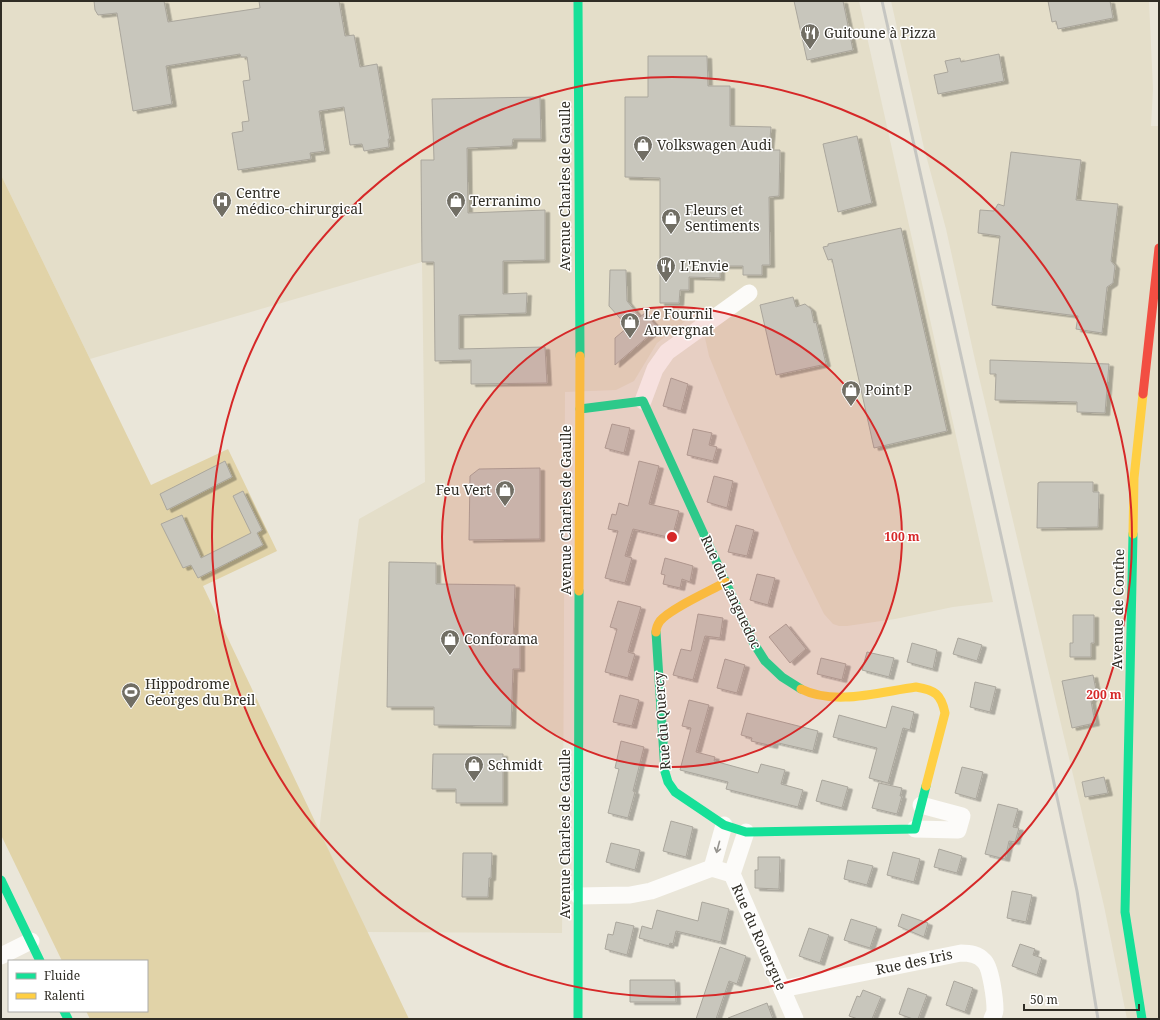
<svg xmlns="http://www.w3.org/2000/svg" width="1160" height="1020" font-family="'Noto Serif',serif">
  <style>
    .built { fill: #e4dec9 }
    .grass { fill: #e1d3a8 }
    .building { fill: #c8c6bc; stroke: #aaa69c; filter: url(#shadow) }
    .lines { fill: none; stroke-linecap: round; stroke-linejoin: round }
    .street { stroke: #fcfbf9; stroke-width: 17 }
    .fast { stroke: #16e098; stroke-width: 9 }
    .slow { stroke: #ffcf43; stroke-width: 9 }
    .jam { stroke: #f24e42; stroke-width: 9 }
    .rail { stroke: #c5c5c1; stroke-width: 3 }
    .oneway { stroke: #96948f }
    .ring { fill: none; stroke: #d62828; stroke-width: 2 }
    .labels { text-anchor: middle; stroke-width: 3; stroke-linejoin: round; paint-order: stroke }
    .poi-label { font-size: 14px; fill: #302d25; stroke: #fff; text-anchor: start }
    .street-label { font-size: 14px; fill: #302d25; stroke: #fff }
    .centre { fill: #d62828; stroke: #fff; stroke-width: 2 }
    .ring-label { font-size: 12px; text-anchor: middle; font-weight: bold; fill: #d62828; stroke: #fff; stroke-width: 3; stroke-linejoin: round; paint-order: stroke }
  </style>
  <defs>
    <filter id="shadow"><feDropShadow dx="4.5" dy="2.5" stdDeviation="0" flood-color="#0004"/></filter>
  </defs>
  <rect width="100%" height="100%" fill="#eae6d9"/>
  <!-- built -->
  <g class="built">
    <polygon points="1,1 859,1 993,602 953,607 895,619 847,626 839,626 833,624 824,614 794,553 727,400 709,356 705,338 693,315 657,343 634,381 616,390 565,392 563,838 562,933 367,932 319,831 359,519 425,482 422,262 90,359 1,175"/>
    <polygon points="891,1 1149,1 1153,89 1151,126 1159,126 1159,1019 1127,1019 1104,906 975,360 946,229 924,148"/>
  </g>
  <!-- grass -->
  <polygon class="grass" points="1,175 151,485 228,449 277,551 203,586 409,1019 90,1019 86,1011 147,1011 147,961 62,961 1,835"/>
  <!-- building -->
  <g class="building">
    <polygon points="94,1 164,1 168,22 260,8 259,1 339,1 345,36 354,35 360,67 377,64 390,139 388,139 389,147 364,151 362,144 350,145 344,107 319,111 325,151 310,153 311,159 238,170 232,133 243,131 242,122 249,121 243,81 250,80 247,57 241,57 240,54 166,66 172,104 133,111 117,13 98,15 95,10"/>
    <polygon points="794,1 843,1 853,50 807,60"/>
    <polygon points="1048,1 1110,1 1113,18 1058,29 1056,21 1052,22"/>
    <polygon points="999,54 1004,81 938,94 934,75 948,72 945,61 960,58 961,62"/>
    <polygon points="648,56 707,56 708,86 730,86 730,126 771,127 769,150 780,150 779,196 769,197 770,265 762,265 762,275 743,275 743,266 720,266 720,278 689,277 689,290 680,290 679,303 660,303 660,178 625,177 625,97 648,97"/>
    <polygon points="540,97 541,139 513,139 512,146 467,148 468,213 545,210 545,260 503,261 503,294 527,293 526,313 459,315 459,349 545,347 547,383 471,384 471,360 435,361 434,262 422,262 421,160 434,160 432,99"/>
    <polygon points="857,136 872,203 838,212 823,144"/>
    <polygon points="1011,152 1081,160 1076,200 1118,204 1111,261 1115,266 1113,283 1107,287 1102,333 1076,329 1078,316 992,305 1000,236 978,233 980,210 994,211 998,204 1004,206"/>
    <polygon points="901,228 947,431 874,448 832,259 828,260 823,247 828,246 828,244"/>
    <polygon points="610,270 626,270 627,301 640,317 645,313 658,328 615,365 615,338 628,327 609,306"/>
    <polygon points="793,297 796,307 805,304 811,309 814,323 816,322 826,364 776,375 760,305"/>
    <polygon points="990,360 1109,364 1105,413 1077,412 1077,402 995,400 996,374 990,374"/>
    <polygon points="671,378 688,384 681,411 663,406"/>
    <polygon points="612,424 630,428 624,453 605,448"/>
    <polygon points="693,429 712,433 709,445 717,447 713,461 687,455"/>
    <polygon points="225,461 232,477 167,510 160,494"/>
    <polygon points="639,461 659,466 649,504 679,511 672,538 633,529 625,556 632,558 625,583 605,578 618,531 608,529 612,514 616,515 619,503 628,506"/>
    <polygon points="540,468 540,539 469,540 470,476 479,469"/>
    <polygon points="714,476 733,481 727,508 707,502"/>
    <polygon points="1040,482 1093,482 1093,492 1099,492 1098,527 1037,528 1038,483"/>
    <polygon points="243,491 262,530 257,533 263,545 198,578 191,565 183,568 161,524 182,515 201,558 251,533 233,496"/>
    <polygon points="736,525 754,530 747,556 728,552"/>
    <polygon points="665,558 693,566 690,582 682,579 680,588 663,584 665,575 661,574"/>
    <polygon points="389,562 436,563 436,584 515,585 513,642 520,642 520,669 513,669 511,726 434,725 434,707 387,707"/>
    <polygon points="757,574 775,578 768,605 750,600"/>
    <polygon points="618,601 641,607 628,652 635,654 628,678 605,672 617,629 610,627"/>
    <polygon points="698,614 723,618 720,638 705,636 693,680 673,675 681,649 691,651"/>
    <polygon points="1073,615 1094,615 1094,643 1091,643 1091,657 1070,657 1070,643 1073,643"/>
    <polygon points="786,624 806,649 790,663 769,637"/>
    <polygon points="958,638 982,645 977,661 953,654"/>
    <polygon points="912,643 937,650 933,669 907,662"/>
    <polygon points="867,652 894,658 889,677 862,670"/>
    <polygon points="821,658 846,664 842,680 817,674"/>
    <polygon points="725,659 745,665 737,693 717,688"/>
    <polygon points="1093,675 1096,690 1091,701 1095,723 1072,728 1062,681"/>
    <polygon points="975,682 996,687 990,712 970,707"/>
    <polygon points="620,695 639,700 632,726 613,722"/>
    <polygon points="689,700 709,705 696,752 715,757 714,761 758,773 761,764 785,770 781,784 803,790 798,807 726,789 728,782 680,770 691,728 682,726"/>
    <polygon points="892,706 914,712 910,730 903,728 888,783 869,778 877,748 833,737 839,715 886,728"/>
    <polygon points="747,713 818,731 813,751 774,742 773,746 751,741 752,738 741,735"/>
    <polygon points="621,741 644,747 633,791 635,792 628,818 608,813 619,769 615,768"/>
    <polygon points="433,754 503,754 503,803 456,803 456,789 432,789"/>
    <polygon points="962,767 983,772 976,799 955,793"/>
    <polygon points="1104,777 1108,793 1085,797 1082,782"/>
    <polygon points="822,780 848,787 842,808 816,801"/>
    <polygon points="879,783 902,788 900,796 902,796 897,814 872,808"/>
    <polygon points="998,804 1018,809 1013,827 1019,828 1015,842 1009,841 1005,859 985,854"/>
    <polygon points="671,821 693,827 686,857 663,851"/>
    <polygon points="611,843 640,850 635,870 606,862"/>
    <polygon points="939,849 962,856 957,873 934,867"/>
    <polygon points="893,852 920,859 914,882 887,875"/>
    <polygon points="463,853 492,853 491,878 489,878 488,897 462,897"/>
    <polygon points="758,857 780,857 779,889 755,888 755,870 758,870"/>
    <polygon points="848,860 873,866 867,885 844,879"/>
    <polygon points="1012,891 1032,895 1026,922 1007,918"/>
    <polygon points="702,902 729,909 721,942 676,931 673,944 670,943 669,946 639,938 642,926 652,929 657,910 698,921"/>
    <polygon points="902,914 928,923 924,937 898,926"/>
    <polygon points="851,919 877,927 870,948 844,940"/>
    <polygon points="616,922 634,926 627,955 605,949 608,934 613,935"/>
    <polygon points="809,928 829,935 820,963 799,956"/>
    <polygon points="1020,944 1035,949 1033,955 1042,958 1037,975 1012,966"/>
    <polygon points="720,947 746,956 737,984 729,981 716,1019 696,1019"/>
    <polygon points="630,980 675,980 676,1002 630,1002"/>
    <polygon points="954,981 973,988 965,1012 946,1005"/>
    <polygon points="908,988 927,995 918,1019 913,1019 899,1014"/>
    <polygon points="863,990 881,997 872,1019 858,1019 849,1016 857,996 860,997"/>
    <polygon points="767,1003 773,1019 728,1019 728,1018"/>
  </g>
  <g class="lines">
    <!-- street -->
    <g class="street">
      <polyline points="643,401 655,369 667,352 749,293"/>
      <polyline points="915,829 958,830 962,816 921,805"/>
      <polyline points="746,832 732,874 795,1019"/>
      <polyline points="712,868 724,825"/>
      <polyline points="579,896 630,895 651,891 712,868 732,874"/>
      <polyline points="1,956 31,941"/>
      <path d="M782,989L961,953C970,953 978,954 984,961C991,967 995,1000 995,1010C995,1013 993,1016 992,1019"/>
    </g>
    <!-- fast -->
    <g class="fast">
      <polyline points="578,1 580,356"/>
      <polyline points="580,409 643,401 753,642 765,661 782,677 801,689"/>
      <polyline points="1133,534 1125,912 1142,1019"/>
      <polyline points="656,632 665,772 668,782 675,792 724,825 746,832 915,829 926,786"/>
      <polyline points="1,880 40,961"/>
      <polyline points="64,1011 68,1019"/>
      <polyline points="578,1019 579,591"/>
    </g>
    <!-- slow -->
    <g class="slow">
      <polyline points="1133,534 1134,478 1143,394"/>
      <polyline points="579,591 580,356"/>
      <path d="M656,632C656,628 658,624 660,621C671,608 710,591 726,582"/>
      <path d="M801,689C835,706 879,692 916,687C935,690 941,694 945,713L926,786"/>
    </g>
    <!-- jam -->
    <polyline class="jam" points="1143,394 1159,248"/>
    <!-- rail -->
    <polyline class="rail" points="882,1 1008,567 1077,891 1098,1019"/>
  </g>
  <!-- one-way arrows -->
  <defs><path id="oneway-shaft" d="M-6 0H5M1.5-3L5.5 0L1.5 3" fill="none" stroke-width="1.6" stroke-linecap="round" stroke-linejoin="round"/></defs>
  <use class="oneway" href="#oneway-shaft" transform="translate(718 847) rotate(105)"/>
  <!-- distance rings -->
  <circle cx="672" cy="537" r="230" fill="#d62828" fill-opacity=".12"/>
  <g class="ring">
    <circle cx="672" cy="537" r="230"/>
    <circle cx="672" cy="537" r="460"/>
  </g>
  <!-- icons -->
  <defs>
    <g id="restaurant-pin" transform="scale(1)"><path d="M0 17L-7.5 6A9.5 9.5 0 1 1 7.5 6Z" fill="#716e64" stroke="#fff"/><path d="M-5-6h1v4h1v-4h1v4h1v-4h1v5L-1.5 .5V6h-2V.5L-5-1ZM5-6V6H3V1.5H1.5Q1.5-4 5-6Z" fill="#fff"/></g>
    <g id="shop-pin" transform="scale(1)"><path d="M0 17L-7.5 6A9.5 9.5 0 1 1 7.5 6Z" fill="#716e64" stroke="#fff"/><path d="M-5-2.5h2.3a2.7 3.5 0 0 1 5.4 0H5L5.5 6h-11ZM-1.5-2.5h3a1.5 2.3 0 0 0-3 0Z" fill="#fff"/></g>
    <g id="hospital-pin" transform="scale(1)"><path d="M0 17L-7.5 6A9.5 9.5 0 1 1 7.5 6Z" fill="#716e64" stroke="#fff"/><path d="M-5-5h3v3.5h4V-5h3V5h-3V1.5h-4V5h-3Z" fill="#fff"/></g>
    <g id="stadium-pin" transform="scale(1)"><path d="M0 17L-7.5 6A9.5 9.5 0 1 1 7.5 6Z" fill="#716e64" stroke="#fff"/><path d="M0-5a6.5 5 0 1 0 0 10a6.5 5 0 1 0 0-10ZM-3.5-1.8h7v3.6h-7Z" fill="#fff"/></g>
  </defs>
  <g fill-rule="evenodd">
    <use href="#restaurant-pin" x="810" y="33"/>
    <use href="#shop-pin" x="643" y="145"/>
    <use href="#hospital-pin" x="222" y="201"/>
    <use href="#shop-pin" x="456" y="201"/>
    <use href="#shop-pin" x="671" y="218"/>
    <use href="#restaurant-pin" x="666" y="266"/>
    <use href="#shop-pin" x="630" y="322"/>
    <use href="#shop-pin" x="851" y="390"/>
    <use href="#shop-pin" x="505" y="490"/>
    <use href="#shop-pin" x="450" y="639"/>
    <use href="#stadium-pin" x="131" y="692"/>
    <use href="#shop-pin" x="474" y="765"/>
  </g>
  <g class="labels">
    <!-- poi labels -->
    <g class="poi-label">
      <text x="824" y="38">Guitoune à Pizza</text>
      <text x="657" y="150">Volkswagen Audi</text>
      <text x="236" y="198">Centre<tspan x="236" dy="16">médico-chirurgical</tspan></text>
      <text x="470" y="206">Terranimo</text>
      <text x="685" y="215">Fleurs et<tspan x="685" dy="16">Sentiments</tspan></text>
      <text x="680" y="271">L'Envie</text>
      <text x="644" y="319">Le Fournil<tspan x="644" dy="16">Auvergnat</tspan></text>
      <text x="865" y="395">Point P</text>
      <text x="491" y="495" text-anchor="end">Feu Vert</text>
      <text x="464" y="644">Conforama</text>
      <text x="145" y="689">Hippodrome<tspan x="145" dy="16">Georges du Breil</tspan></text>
      <text x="488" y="770">Schmidt</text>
    </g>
    <!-- street labels -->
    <g class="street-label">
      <text transform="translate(565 186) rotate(-90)" y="5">Avenue Charles de Gaulle</text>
      <text transform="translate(566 510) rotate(-90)" y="5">Avenue Charles de Gaulle</text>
      <text transform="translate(731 592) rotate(65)" y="5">Rue du Languedoc</text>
      <text transform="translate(1118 609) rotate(-89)" y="5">Avenue de Conthe</text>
      <text transform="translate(662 721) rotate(-94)" y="5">Rue du Quercy</text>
      <text transform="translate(565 834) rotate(-90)" y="5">Avenue Charles de Gaulle</text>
      <text transform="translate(759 937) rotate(66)" y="5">Rue du Rouergue</text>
      <text transform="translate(914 962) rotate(-12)" y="5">Rue des Iris</text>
    </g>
  </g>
  <circle cx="672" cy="537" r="6" class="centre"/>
  <g class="ring-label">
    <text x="902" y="541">100 m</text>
    <text x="1104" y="699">200 m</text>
  </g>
  <!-- border -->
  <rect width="1160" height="1020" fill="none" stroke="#302d25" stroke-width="4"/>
  <!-- legend -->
  <rect x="8" y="960" width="140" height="52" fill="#ffffff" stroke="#acaba8"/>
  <rect x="16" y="973" width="20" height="6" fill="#16e098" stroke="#acaba8"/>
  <text x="44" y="980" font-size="12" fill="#302d25">Fluide</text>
  <rect x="16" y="993" width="20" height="6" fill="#ffcf43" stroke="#acaba8"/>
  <text x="44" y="1000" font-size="12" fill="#302d25">Ralenti</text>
  <!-- scale -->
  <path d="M1024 1004v6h115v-6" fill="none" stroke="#302d25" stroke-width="2"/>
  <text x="1030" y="1004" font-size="12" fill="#302d25" stroke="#ffffff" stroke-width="3" paint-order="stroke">50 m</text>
</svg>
